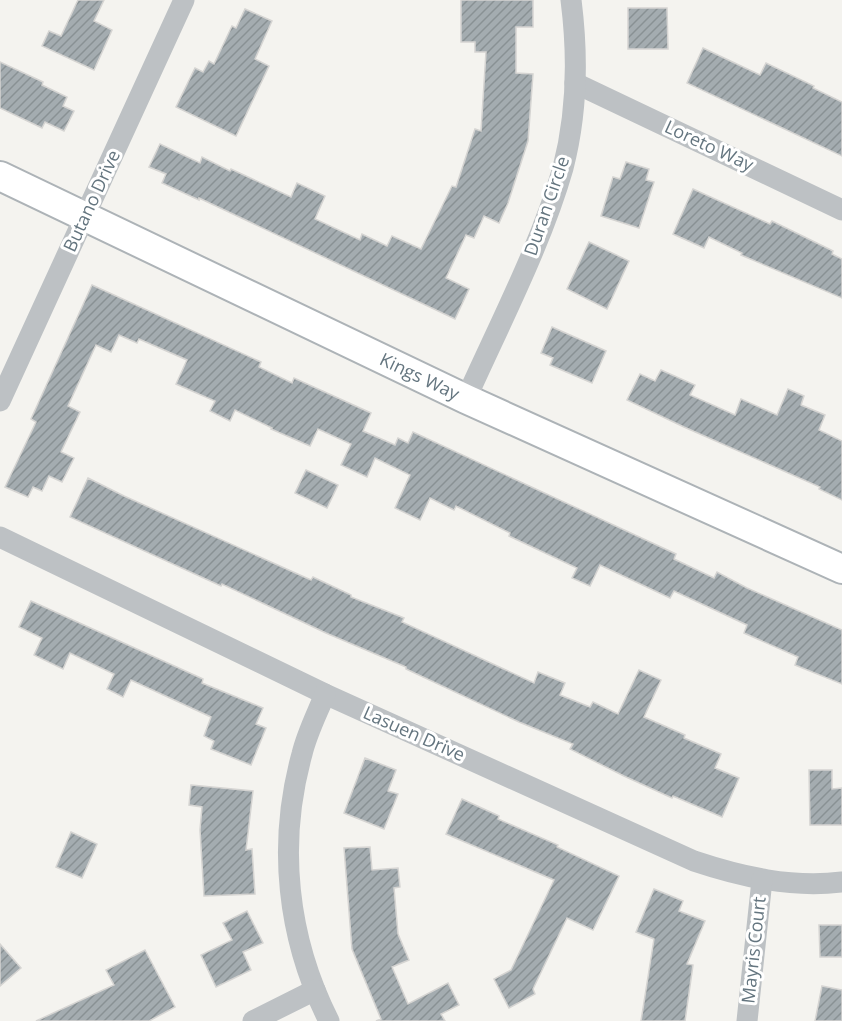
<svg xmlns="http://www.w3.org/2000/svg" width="842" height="1021" font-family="'Open Sans',sans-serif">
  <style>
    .building { fill: url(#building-hatch); stroke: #d5d4d2; stroke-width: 1.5 }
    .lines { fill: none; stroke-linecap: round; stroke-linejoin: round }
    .secondary-casing { stroke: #adb3b7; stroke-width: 32 }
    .street { stroke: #bdc1c4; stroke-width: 21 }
    .secondary { stroke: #fff; stroke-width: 28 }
    .labels { text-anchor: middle; stroke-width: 6; stroke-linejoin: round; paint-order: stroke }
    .street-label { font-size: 18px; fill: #64757f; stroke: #fff }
  </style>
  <defs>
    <pattern id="building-hatch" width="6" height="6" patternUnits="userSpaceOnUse" patternTransform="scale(1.5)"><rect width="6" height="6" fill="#a4acb0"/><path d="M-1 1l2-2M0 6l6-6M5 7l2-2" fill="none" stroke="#899194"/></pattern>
  </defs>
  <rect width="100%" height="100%" fill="#f4f3ef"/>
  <!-- building -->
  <g class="building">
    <polygon points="78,0 104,0 94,21 112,30 94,70 42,46 49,31 61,36"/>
    <polygon points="461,0 533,0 533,27 516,27 516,73 533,74 528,141 508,203 499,223 484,216 474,238 466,235 446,278 469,289 455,319 199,198 199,200 162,183 166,174 149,167 160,144 200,163 202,157 230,171 231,169 291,197 297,183 325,196 315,219 360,240 362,234 387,246 392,236 421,249 452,186 456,187 475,129 481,131 486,52 475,52 475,42 461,42"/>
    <polygon points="628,8 667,8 668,49 628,49"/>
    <polygon points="245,9 272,21 255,59 269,66 236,136 176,107 195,68 203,72 209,61 214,64 232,26 236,28"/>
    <polygon points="703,48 760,75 766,63 814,86 813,88 842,102 842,156 687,83"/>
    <polygon points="0,62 43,82 42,85 67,97 63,106 74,111 64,131 45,122 42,128 0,108"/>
    <polygon points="626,162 649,169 646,180 654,182 639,228 601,216 613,177 620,179"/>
    <polygon points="693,189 770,224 772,221 833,251 832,254 842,259 842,298 741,255 742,253 709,237 704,248 673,234"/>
    <polygon points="589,242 629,261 607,309 567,289"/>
    <polygon points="92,285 261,362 259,367 292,383 294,378 371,413 363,431 395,445 398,438 408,443 413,432 676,554 674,559 714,578 717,572 747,588 842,630 842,684 795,665 798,657 744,633 747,625 674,591 670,598 600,565 590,586 572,578 577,568 509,536 510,533 456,506 454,510 430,498 420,520 395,508 410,475 375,458 367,477 341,465 351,444 318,429 310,446 271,429 272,428 235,410 230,421 210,411 215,401 176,384 187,360 139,339 137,343 119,335 111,352 96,345 68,406 80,412 61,452 74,458 62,482 49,476 42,491 33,487 28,497 5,487 36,422 31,419"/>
    <polygon points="552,327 606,351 592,383 550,365 553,358 541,353"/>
    <polygon points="661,370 695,385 690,395 735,415 741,399 777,415 788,389 804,396 801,405 825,415 819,430 842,441 842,500 819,489 820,487 684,427 627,400 640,374 655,381"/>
    <polygon points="306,470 338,485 327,508 295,493"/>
    <polygon points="88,478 124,496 311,580 313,577 351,595 351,597 404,618 402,622 534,683 538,672 565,683 560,695 590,707 593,702 618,714 639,670 661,680 644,717 685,735 684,738 721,754 715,768 739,778 722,817 673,796 672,798 624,776 570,749 573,744 519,722 406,669 406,667 326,633 222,584 221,586 70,517"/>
    <polygon points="31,601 203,679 202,683 263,708 256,724 266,728 251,765 211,749 214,741 204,736 211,717 131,680 123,697 107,689 114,674 70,653 63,669 34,655 42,638 19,627"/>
    <polygon points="365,758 396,770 388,791 398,794 384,829 344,813"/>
    <polygon points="809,770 832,770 832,789 842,788 842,825 810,825"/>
    <polygon points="191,785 253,791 246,850 252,849 255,894 204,896 200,830 202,807 189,805"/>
    <polygon points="462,799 499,816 498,819 558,845 557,847 619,876 593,930 567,918 533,989 535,994 509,1008 494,979 511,970 554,880 446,834"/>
    <polygon points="71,832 97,844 82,878 56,867"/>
    <polygon points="370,847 372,870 398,868 400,887 394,888 398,934 409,960 392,967 408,1004 448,983 459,1005 441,1014 445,1021 376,1021 381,1019 352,949 344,848"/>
    <polygon points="654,889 683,901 679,911 705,921 687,964 693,965 685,1021 641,1021 654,939 636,932"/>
    <polygon points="247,911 263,943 243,952 251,970 216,987 201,955 232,940 223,923"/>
    <polygon points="819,925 842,925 842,957 820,957"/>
    <polygon points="0,944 21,968 0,986"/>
    <polygon points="145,950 175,1007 149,1021 36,1021 114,985 106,970"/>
    <polygon points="822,986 842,990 842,1021 815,1021"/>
  </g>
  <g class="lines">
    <!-- secondary casing -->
    <g class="secondary-casing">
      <g id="secondary">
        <path id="s1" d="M0,176L466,399L842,569"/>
      </g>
    </g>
    <!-- street -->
    <g class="street">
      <polyline points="575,83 842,210"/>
      <path d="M466,399C499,325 541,245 563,168C577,114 578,55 571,0"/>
      <polyline points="0,401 184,0"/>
      <path d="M0,537L325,694L694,861C742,877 791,888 842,882"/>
      <path d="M325,694C317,714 307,733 302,754C277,844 287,938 329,1021"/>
      <polyline points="253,1021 315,990"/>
      <polyline points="747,1021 762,880"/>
    </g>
    <!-- secondary -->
    <use href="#secondary" class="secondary"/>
  </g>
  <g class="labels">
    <!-- street labels -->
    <g class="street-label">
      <text transform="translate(709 146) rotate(25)" y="6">Loreto Way</text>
      <text transform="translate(92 201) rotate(-65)" y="6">Butano Drive</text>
      <text transform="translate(547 206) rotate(-71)" y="6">Duran Circle</text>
      <text dy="6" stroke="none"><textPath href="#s1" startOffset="465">Kings Way</textPath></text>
      <text transform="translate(414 734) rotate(24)" y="6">Lasuen Drive</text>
      <text transform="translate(754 950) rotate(-84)" y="6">Mayris Court</text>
    </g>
  </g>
</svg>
